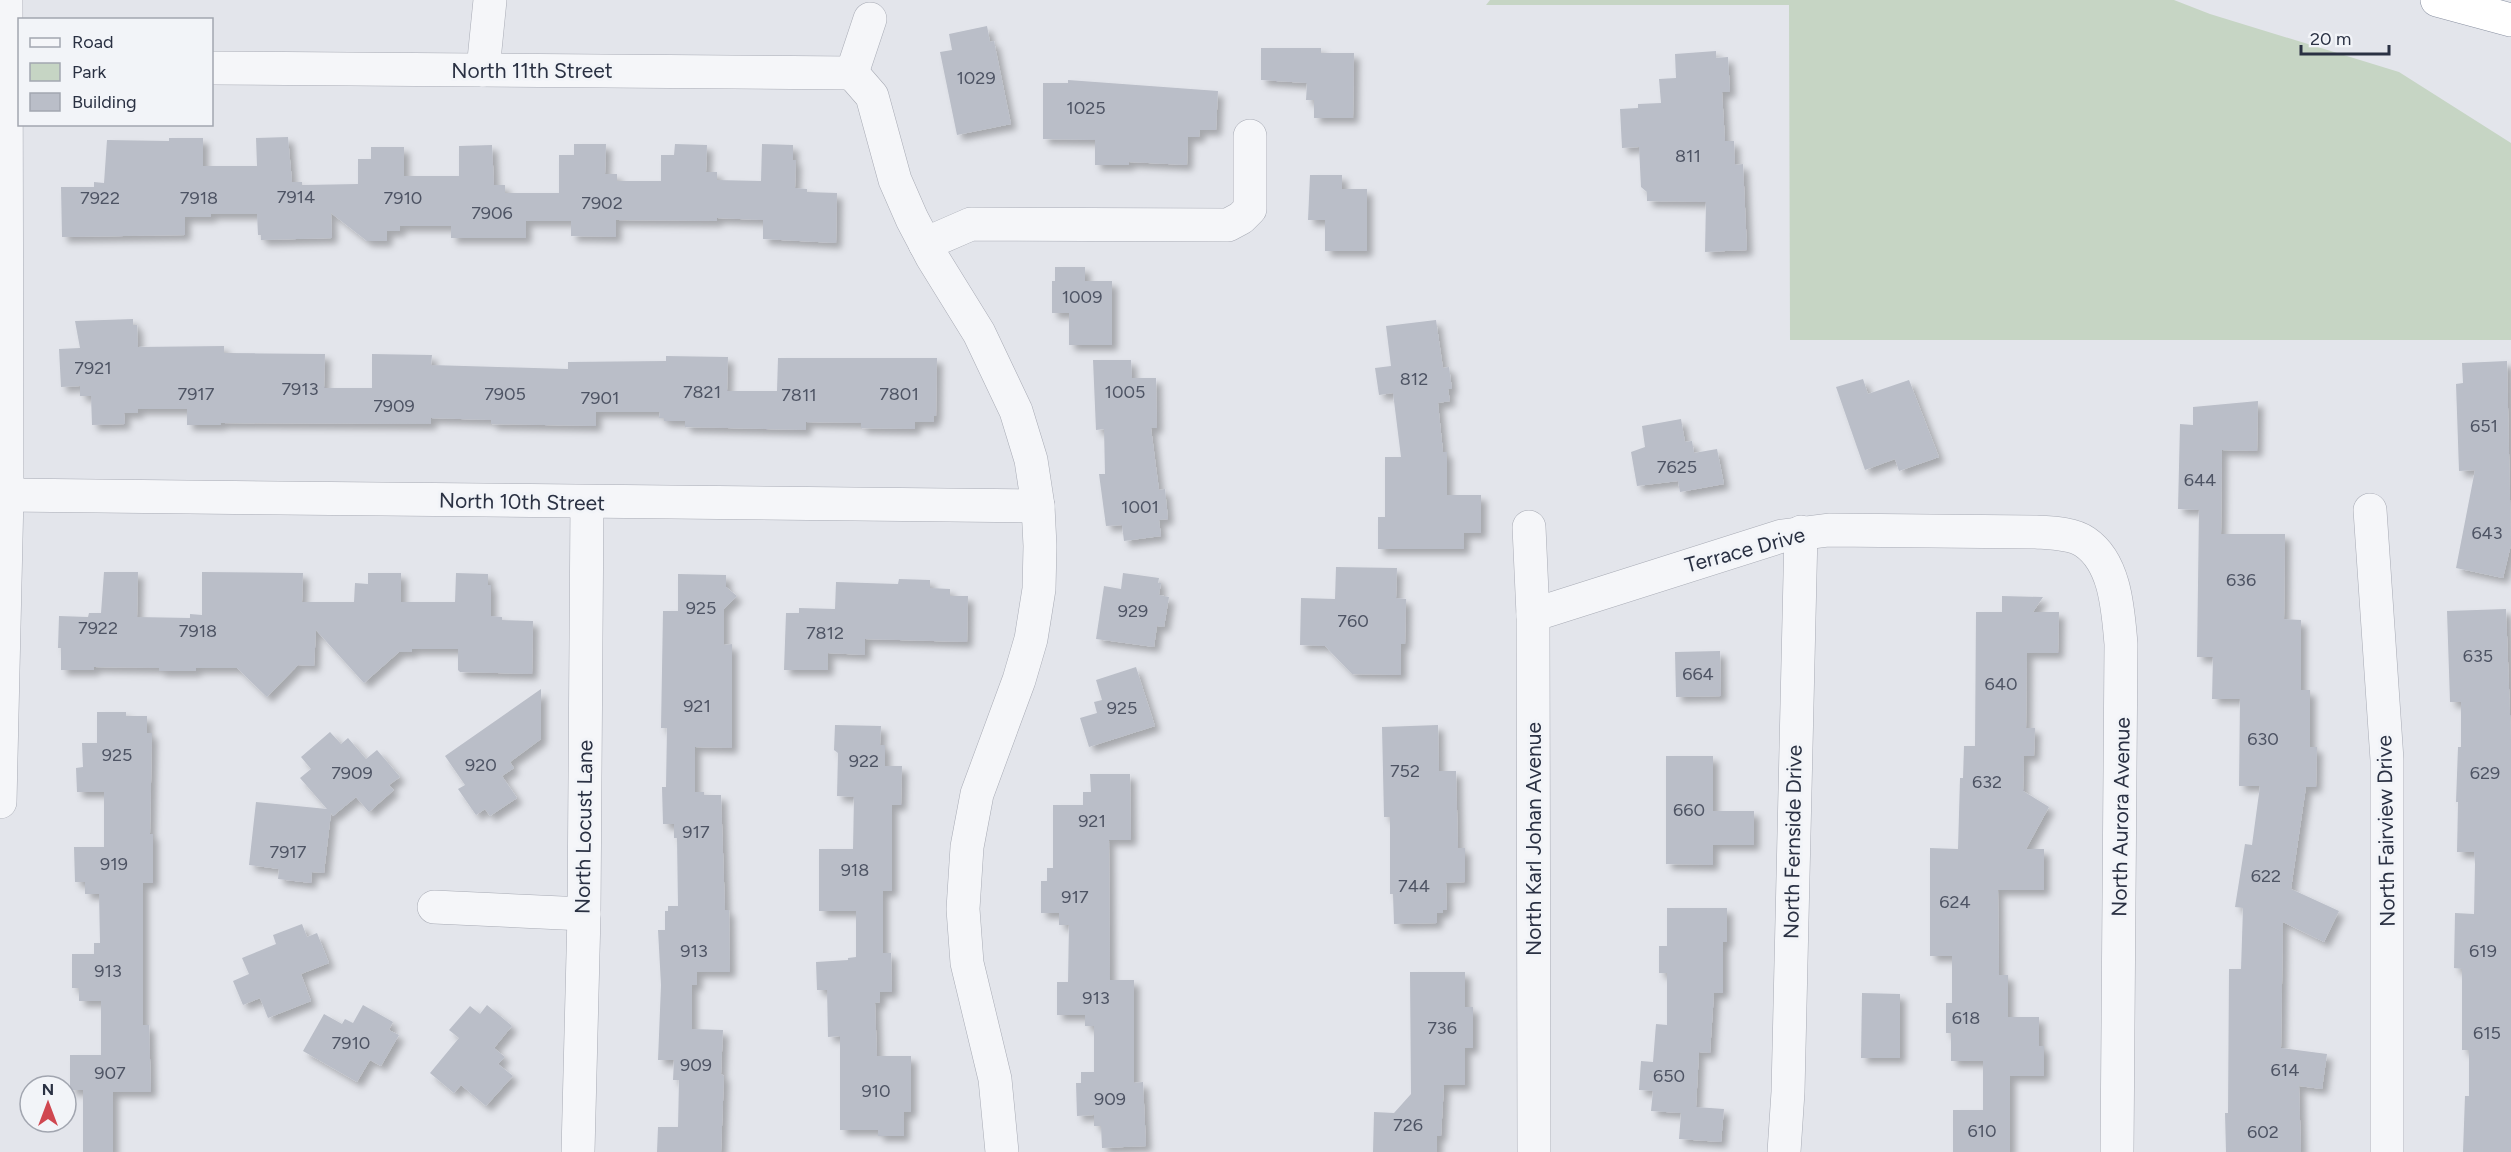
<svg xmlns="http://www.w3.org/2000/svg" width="2511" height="1152" font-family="Figtree,sans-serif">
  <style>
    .green { fill: #c6d5c4 }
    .building { fill: #babec8; filter: url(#shadow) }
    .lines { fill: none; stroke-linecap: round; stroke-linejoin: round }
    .minor-casing { stroke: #a8abb5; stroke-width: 34 }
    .highway-casing { stroke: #8a91a2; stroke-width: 34 }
    .minor { stroke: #f5f6f9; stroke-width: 33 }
    .highway { stroke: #fff; stroke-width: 33 }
    .labels { text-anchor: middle; stroke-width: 6; stroke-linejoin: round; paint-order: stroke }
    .number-label { font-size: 18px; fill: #4e5464 }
    .street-label { font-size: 21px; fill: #2a3143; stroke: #f2f4f8 }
  </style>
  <defs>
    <filter id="shadow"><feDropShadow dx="5.5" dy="5.5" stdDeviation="3" flood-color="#0004"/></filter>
  </defs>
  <rect width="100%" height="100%" fill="#e3e5eb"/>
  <!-- green -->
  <polygon class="green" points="1490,0 2174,0 2210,14 2399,72 2511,143 2511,340 1790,340 1789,5 1486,5"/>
  <!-- building -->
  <g class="building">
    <polygon points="987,26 990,42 994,41 1011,124 957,135 940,52 952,50 949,34"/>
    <polygon points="1261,48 1321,48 1321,53 1354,53 1353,118 1314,118 1314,100 1306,100 1307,83 1261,80"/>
    <polygon points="1716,51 1716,58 1728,57 1730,92 1722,92 1725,141 1734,141 1735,165 1743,164 1747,250 1705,252 1706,202 1647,201 1647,192 1641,187 1639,147 1622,148 1620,109 1638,108 1638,104 1661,103 1659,79 1676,78 1675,54"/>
    <polygon points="1068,80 1218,91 1216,130 1200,130 1199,137 1188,137 1187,165 1129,162 1129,165 1095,165 1095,140 1043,139 1043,83 1068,83"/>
    <polygon points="288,137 292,182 302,182 302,185 358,184 358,159 371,159 371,147 404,147 404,176 459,176 459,146 492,145 494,185 505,185 505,193 559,193 559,155 574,155 574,144 606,144 605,174 617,174 617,181 661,181 661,155 674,155 675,144 707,145 706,172 717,172 717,180 761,181 762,144 793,145 793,160 796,160 795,188 807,189 807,192 837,193 836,243 763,239 763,220 717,218 717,221 616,220 616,237 571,236 571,221 526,221 526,238 451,238 451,226 400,226 400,231 387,231 387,241 367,241 331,213 332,238 261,240 261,235 258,235 257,214 211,214 211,217 185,217 185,235 62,237 61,187 94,187 94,182 104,183 107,140 169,141 169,138 203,138 203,166 257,166 256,138"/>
    <polygon points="1310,175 1342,175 1342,189 1367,189 1367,251 1325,251 1325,220 1308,220"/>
    <polygon points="1055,267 1085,267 1085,281 1112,281 1112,345 1069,345 1069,313 1052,313 1052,281 1055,281"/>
    <polygon points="133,319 133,325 137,325 138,347 224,346 224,353 325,354 324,388 372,388 372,354 432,355 431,365 568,369 568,362 666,361 666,356 728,357 727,391 777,391 778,358 937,358 936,416 934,416 934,422 915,422 915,429 861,428 861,423 806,422 806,430 685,427 685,421 664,421 664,418 659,418 660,412 596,412 596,426 491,424 491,420 431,418 431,424 221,423 221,425 187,425 187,409 138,409 138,413 124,413 125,424 92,425 91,396 80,396 80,386 61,387 59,349 80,348 75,321"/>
    <polygon points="1436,320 1443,368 1449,367 1452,389 1448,389 1450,401 1438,403 1443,452 1447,452 1447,495 1481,495 1481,533 1464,533 1464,549 1378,549 1378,517 1385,517 1385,457 1401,457 1393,393 1379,395 1375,368 1391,366 1386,326"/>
    <polygon points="1093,360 1131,360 1132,378 1156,378 1157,428 1151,428 1159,490 1165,489 1168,519 1159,520 1161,536 1124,541 1122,525 1106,526 1099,474 1105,474 1104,429 1096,430"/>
    <polygon points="2507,361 2511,545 2503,578 2456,568 2475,470 2459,471 2456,384 2463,383 2462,363"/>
    <polygon points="1863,379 1868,394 1909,380 1939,457 1899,471 1895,459 1865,470 1836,387"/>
    <polygon points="2258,401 2257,451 2222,450 2221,534 2285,534 2284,619 2301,620 2301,690 2310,690 2310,747 2317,747 2316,787 2306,787 2291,889 2339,911 2324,942 2283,922 2281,1048 2327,1054 2322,1089 2299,1086 2301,1152 2226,1152 2225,1113 2228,1113 2229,969 2241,969 2243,908 2235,907 2245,844 2252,845 2260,786 2239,786 2240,699 2212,699 2213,657 2197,657 2199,510 2178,509 2180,424 2193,425 2193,407"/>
    <polygon points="1681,419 1685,442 1692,441 1694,453 1717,449 1724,484 1680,492 1678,481 1637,486 1631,452 1645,447 1642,426"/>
    <polygon points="1336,567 1397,568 1396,598 1406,599 1405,644 1401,644 1401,675 1352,674 1325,646 1300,645 1301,598 1335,599"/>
    <polygon points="104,572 138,572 137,617 190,618 190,614 202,615 202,572 303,573 302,602 354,602 355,583 368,584 368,573 401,573 401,602 455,602 456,573 488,574 488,585 491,585 491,616 502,617 502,620 533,621 532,674 460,672 458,670 458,649 412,649 412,652 399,652 364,683 316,630 314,666 298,665 267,697 237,668 196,668 196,671 159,671 159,668 94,667 94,670 61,670 61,648 58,648 59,616 88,617 89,613 101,613"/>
    <polygon points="1123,573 1159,578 1158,583 1161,583 1159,595 1169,597 1164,627 1157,626 1154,647 1096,639 1104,586 1121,589"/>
    <polygon points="678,574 726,575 726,587 737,596 724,609 724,645 732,644 732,748 695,747 695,792 704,792 704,795 721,795 725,910 729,910 730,972 697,972 697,985 692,985 692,1029 723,1030 721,1074 724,1076 721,1152 657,1152 658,1127 678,1127 679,1080 673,1080 674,1060 658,1060 661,985 658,930 665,930 665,911 668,911 668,906 678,906 677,838 674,838 674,824 663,824 662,787 666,787 667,728 661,728 663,611 678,611"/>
    <polygon points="899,579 930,580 930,588 950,589 950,596 968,596 967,642 865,639 865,655 828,653 828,670 784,670 786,613 799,613 799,608 835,609 836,582 898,584"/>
    <polygon points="2002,596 2043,597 2033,612 2059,612 2058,653 2027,653 2026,728 2035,728 2034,756 2024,756 2023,791 2049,807 2026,849 2044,849 2044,890 1998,890 1999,975 2008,975 2008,1017 2039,1017 2039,1046 2044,1046 2044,1076 2010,1076 2010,1152 1953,1152 1953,1110 1983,1110 1983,1061 1951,1061 1951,1033 1946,1033 1946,1003 1952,1003 1952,956 1930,956 1930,848 1958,849 1960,778 1963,778 1964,746 1975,746 1976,612 2002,612"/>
    <polygon points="2506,609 2511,741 2511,1152 2463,1152 2465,1096 2469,1096 2469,1050 2462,1050 2462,969 2454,968 2455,913 2474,914 2475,864 2474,852 2457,852 2458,802 2456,802 2458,747 2461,747 2461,702 2450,702 2447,611"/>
    <polygon points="1720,651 1721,696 1676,697 1675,652"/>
    <polygon points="1136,667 1155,726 1089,747 1080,718 1097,713 1094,702 1102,700 1096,680"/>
    <polygon points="541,689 541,739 510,762 514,768 502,776 517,798 490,816 485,809 476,815 458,789 465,785 445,756"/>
    <polygon points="97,712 126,712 126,716 147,716 147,733 152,733 150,834 153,834 153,883 143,883 143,1025 149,1025 151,1092 113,1092 113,1152 83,1152 83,1090 70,1090 70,1055 101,1055 101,1001 79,1001 79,988 72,988 72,954 94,954 94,943 100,943 99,894 85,894 85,882 75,882 74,847 104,847 104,792 77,792 76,768 83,767 82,743 97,743"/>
    <polygon points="835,725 881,726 880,745 885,745 885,766 902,766 901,805 892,805 892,891 883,891 883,953 891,953 892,992 880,992 880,1002 875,1003 877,1056 911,1056 911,1112 904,1112 904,1136 878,1136 878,1130 840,1130 840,1036 828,1037 827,990 817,990 816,962 848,960 848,958 856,957 856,911 819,911 819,849 853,849 854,797 837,796 838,753 834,750"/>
    <polygon points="1438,725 1439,771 1456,771 1458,848 1465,848 1465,882 1446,883 1447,910 1443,910 1443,913 1437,913 1437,923 1394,924 1393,894 1390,894 1390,817 1384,817 1382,727"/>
    <polygon points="330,732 341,744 348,738 366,759 377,750 400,777 389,785 394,790 369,812 356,797 333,816 331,813 324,873 312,872 311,883 278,879 279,869 249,865 256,802 327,809 300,778 311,769 301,757"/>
    <polygon points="1666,756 1713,756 1713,811 1754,811 1754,845 1713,845 1713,865 1666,864"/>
    <polygon points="1090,774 1130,774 1131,840 1109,840 1110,980 1134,980 1134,1083 1143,1082 1146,1146 1102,1148 1101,1126 1094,1126 1094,1115 1077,1116 1076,1083 1081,1083 1081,1072 1094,1072 1094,1026 1085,1026 1085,1015 1057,1015 1057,982 1068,982 1069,925 1059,925 1059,913 1041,913 1041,881 1047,881 1047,868 1053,868 1053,805 1083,805 1083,792 1091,792"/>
    <polygon points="1667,908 1727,908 1727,942 1723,942 1723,993 1714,993 1710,1053 1699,1052 1696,1107 1724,1109 1721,1142 1679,1139 1681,1113 1651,1111 1653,1091 1639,1090 1641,1061 1653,1062 1656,1024 1667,1025 1667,973 1659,973 1659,946 1667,946"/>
    <polygon points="302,924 307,937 317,933 329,963 301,974 311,1001 268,1018 260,998 243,1005 233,981 249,974 242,958 276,944 273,935"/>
    <polygon points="1410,972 1465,972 1465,1007 1473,1007 1473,1048 1465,1048 1465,1085 1444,1085 1441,1136 1437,1136 1437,1152 1373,1152 1374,1112 1394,1113 1411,1094"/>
    <polygon points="1862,993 1900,994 1900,1058 1861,1058"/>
    <polygon points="363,1005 393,1022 389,1030 399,1035 381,1066 370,1060 357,1082 303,1051 324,1014 342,1024 345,1019 353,1023"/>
    <polygon points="487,1005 512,1026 494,1048 505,1057 498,1064 513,1076 486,1106 461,1085 454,1093 430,1073 459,1038 449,1030 470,1006 480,1014"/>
  </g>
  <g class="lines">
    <!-- minor casing -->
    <g class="minor-casing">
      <g id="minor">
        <polyline points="212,68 852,73"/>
        <polyline points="483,70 490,0"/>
        <polyline points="852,73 872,96 895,180 912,219 932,257 979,333 1016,411 1031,460 1038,506 1040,546 1039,589 1031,639 1019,680 977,794 967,847 963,909 967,963 995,1079 1002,1152"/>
        <polyline points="852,73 870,19"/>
        <polyline points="925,244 971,224 1228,225 1241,218 1250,209 1250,136"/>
        <polyline points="7,495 1038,506"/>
        <polyline points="2370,510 2387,760 2387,1152"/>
        <polyline points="1529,527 1533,615 1534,1152"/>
        <path d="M1533,615L1782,536L1829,530L2036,532C2051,533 2072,533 2085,542C2116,563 2118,611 2121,644L2117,1152"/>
        <polyline points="0,802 7,495 6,0"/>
        <polyline points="434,907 584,914"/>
        <polyline points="578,1152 584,914 587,502"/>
        <polyline points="1784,1152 1788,1092 1801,532"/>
      </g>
    </g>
    <!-- highway casing -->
    <g class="highway-casing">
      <polyline id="highway" points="2437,0 2511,20"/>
    </g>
    <!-- minor -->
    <use href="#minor" class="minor"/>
    <!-- highway -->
    <use href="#highway" class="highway"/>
  </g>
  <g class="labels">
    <!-- number labels -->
    <g class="number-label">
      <text x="976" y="84">1029</text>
      <text x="1086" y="114">1025</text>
      <text x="1688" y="162">811</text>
      <text x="296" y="203">7914</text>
      <text x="100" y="204">7922</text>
      <text x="199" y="204">7918</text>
      <text x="403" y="204">7910</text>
      <text x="602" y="209">7902</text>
      <text x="492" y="219">7906</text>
      <text x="1082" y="303">1009</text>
      <text x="93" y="374">7921</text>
      <text x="1414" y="385">812</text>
      <text x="300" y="395">7913</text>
      <text x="702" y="398">7821</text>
      <text x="1125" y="398">1005</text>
      <text x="196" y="400">7917</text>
      <text x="505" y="400">7905</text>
      <text x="899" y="400">7801</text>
      <text x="799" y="401">7811</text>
      <text x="600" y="404">7901</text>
      <text x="394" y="412">7909</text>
      <text x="2484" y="432">651</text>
      <text x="1677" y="473">7625</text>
      <text x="2200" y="486">644</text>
      <text x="1140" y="513">1001</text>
      <text x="2487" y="539">643</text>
      <text x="2241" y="586">636</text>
      <text x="701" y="614">925</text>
      <text x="1133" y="617">929</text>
      <text x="1353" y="627">760</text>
      <text x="98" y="634">7922</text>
      <text x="198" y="637">7918</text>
      <text x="825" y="639">7812</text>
      <text x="2478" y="662">635</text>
      <text x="1698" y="680">664</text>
      <text x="2001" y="690">640</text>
      <text x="697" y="712">921</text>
      <text x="1122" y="714">925</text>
      <text x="2263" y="745">630</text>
      <text x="117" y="761">925</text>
      <text x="864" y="767">922</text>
      <text x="481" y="771">920</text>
      <text x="1405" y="777">752</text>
      <text x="352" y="779">7909</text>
      <text x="2485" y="779">629</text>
      <text x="1987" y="788">632</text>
      <text x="1689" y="816">660</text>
      <text x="1092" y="827">921</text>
      <text x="696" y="838">917</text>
      <text x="288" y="858">7917</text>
      <text x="114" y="870">919</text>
      <text x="855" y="876">918</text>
      <text x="2266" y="882">622</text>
      <text x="1414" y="892">744</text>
      <text x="1075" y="903">917</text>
      <text x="1955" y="908">624</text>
      <text x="694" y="957">913</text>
      <text x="2483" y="957">619</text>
      <text x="108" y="977">913</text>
      <text x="1096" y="1004">913</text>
      <text x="1966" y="1024">618</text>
      <text x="1442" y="1034">736</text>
      <text x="2487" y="1039">615</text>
      <text x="351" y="1049">7910</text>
      <text x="696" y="1071">909</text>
      <text x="2285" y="1076">614</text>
      <text x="110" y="1079">907</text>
      <text x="1669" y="1082">650</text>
      <text x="876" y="1097">910</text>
      <text x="1110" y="1105">909</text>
      <text x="1408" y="1131">726</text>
      <text x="1982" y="1137">610</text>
      <text x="2263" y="1138">602</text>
    </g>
    <!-- street labels -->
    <g class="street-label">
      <text x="532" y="78">North 11th Street</text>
      <text transform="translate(522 502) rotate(1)" y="7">North 10th Street</text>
      <text transform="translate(1745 550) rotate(-15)" y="7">Terrace Drive</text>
      <text transform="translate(2121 817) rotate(-89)" y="7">North Aurora Avenue</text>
      <text transform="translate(584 827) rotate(-89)" y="7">North Locust Lane</text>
      <text transform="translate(2386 831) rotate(-91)" y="7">North Fairview Drive</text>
      <text transform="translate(1534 839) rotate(-90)" y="7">North Karl Johan Avenue</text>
      <text transform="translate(1793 842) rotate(-89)" y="7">North Fernside Drive</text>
    </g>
  </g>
  <!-- legend -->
  <rect x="18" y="18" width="195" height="108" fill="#f2f4f8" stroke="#a2a6b0" stroke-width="1.5"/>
  <rect x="30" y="38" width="30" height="9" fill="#f5f6f9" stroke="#a2a6b0" stroke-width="1.5"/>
  <text x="72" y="48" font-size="18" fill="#2a3143">Road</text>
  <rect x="30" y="63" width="30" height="18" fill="#c6d5c4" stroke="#a2a6b0" stroke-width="1.5"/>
  <text x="72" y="78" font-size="18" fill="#2a3143">Park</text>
  <rect x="30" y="93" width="30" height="18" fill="#babec8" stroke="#a2a6b0" stroke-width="1.5"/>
  <text x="72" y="108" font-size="18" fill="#2a3143">Building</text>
  <!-- north arrow -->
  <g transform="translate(48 1104)"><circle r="28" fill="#f2f4f8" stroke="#a2a6b0" stroke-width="1.5"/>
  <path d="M0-4.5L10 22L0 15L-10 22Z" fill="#d04750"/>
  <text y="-9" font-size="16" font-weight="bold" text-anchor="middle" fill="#2a3143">N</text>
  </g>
  <!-- scale -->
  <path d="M2301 45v9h88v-9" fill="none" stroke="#2a3143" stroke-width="3"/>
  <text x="2310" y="45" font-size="18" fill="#2a3143" stroke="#f2f4f8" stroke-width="4.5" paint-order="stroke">20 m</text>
</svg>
